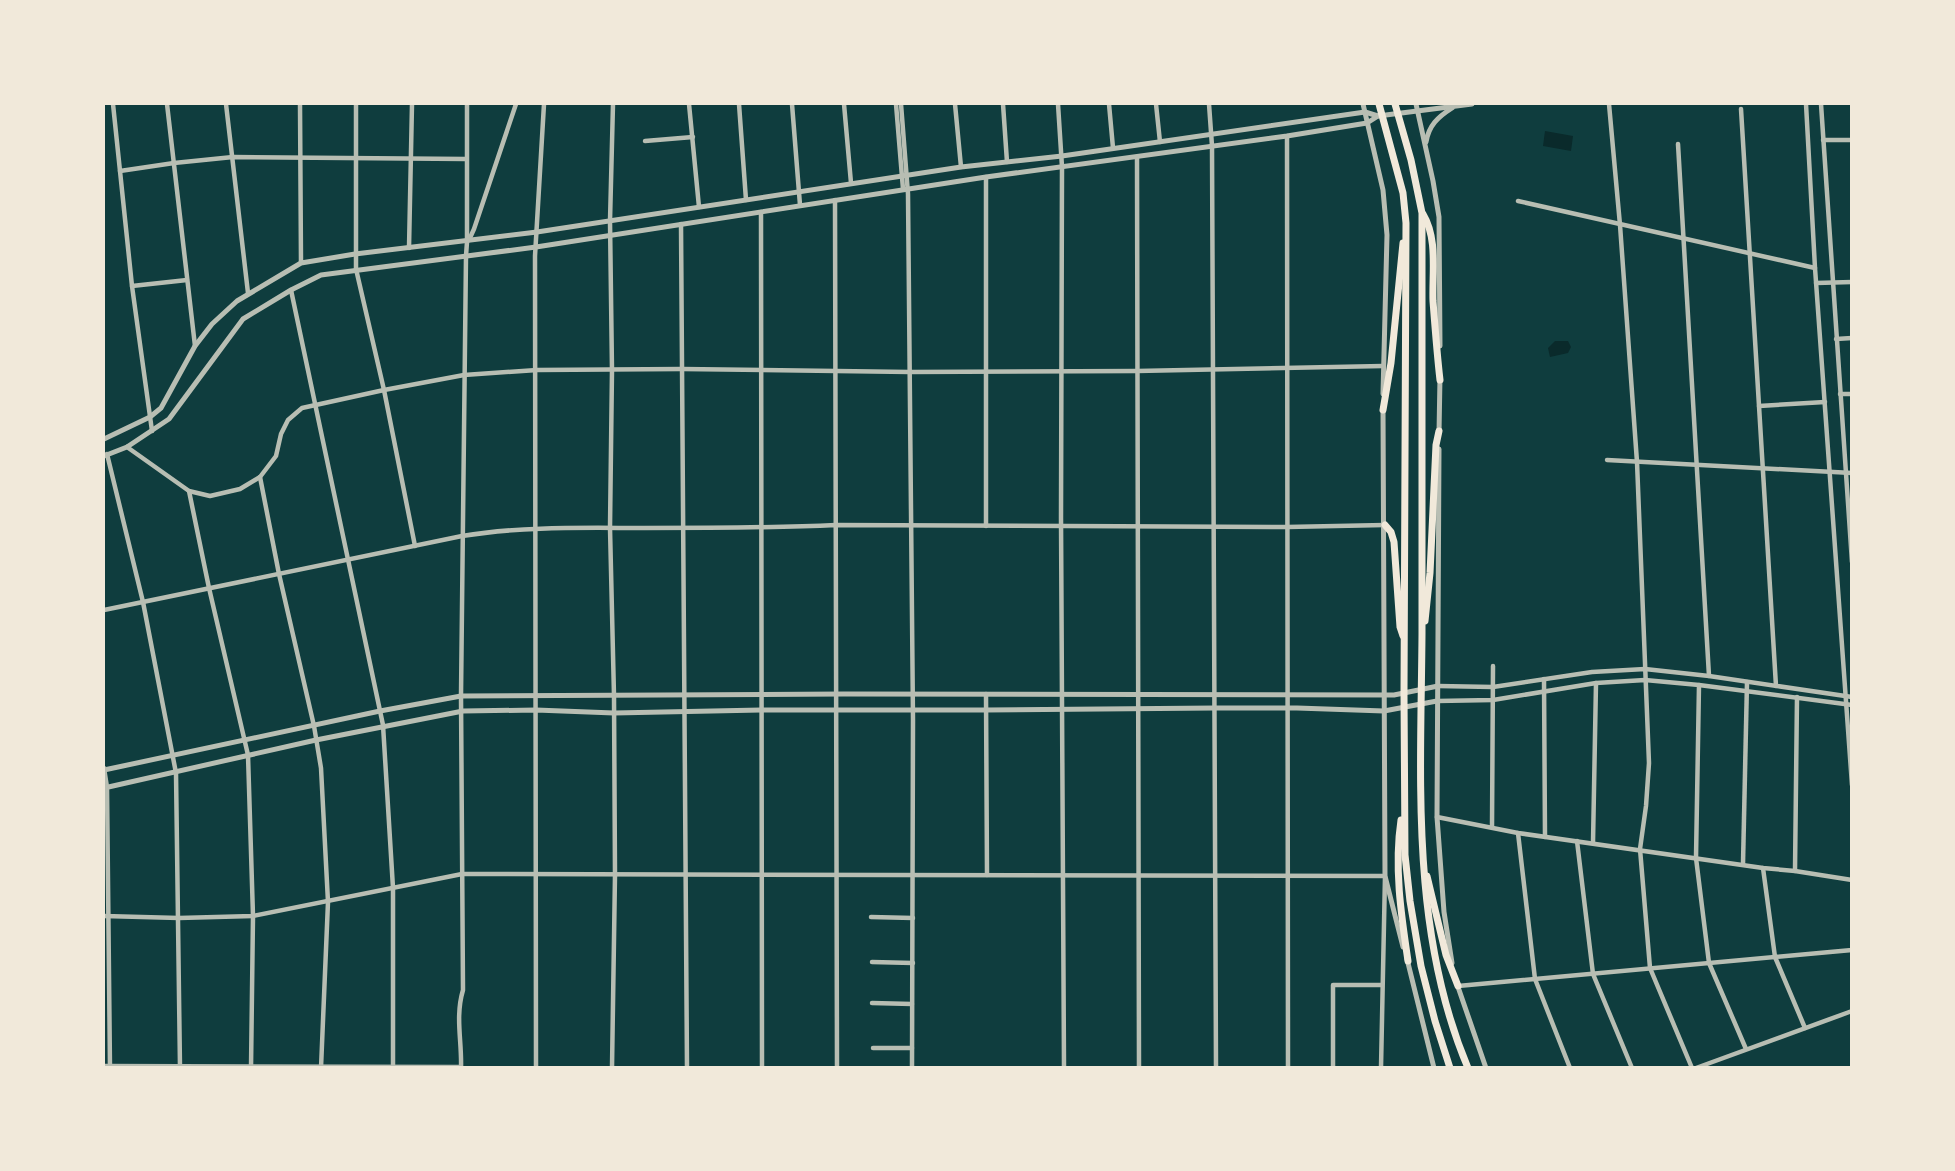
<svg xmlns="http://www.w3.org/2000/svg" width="1955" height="1171" font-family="Lora,serif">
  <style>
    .water { fill: #0a2a2b }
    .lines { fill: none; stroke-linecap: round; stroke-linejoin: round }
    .minor { stroke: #b8beb3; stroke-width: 4.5 }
    .tertiary { stroke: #b8beb3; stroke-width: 5 }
    .trunk { stroke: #f1e9da; stroke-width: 7 }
  </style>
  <rect width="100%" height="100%" fill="#0f3d3e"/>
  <!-- water -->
  <g class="water">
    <polygon points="1545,131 1573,136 1571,151 1543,146"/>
    <polygon points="1555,341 1568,341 1571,347 1568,353 1550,357 1548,348"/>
  </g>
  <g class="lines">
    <!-- minor -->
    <g class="minor">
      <polyline points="113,104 132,286 152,431"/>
      <polyline points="167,104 195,346"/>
      <polyline points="226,104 248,293"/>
      <polyline points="300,104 301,263"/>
      <polyline points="356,104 356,269 384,390 415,546"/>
      <polyline points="689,104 699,207"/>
      <polyline points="739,104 746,200"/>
      <polyline points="792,104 800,205"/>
      <polyline points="844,104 851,183"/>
      <polyline points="896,104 903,189"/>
      <polyline points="901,104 908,194 913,720 912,1068"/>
      <polyline points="955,104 961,167"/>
      <polyline points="1003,104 1007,162"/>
      <polyline points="1058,104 1062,167 1061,518 1064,1068"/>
      <polyline points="1109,104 1113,148"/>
      <polyline points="1156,104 1160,142"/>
      <polyline points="1209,104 1212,146 1216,1068"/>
      <polyline points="1609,104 1620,225 1637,462 1649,763 1646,806 1640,849 1650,968 1692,1068"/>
      <polyline points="1806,104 1815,268 1852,785"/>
      <polyline points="1821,104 1852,562"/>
      <polyline points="1741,109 1776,686"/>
      <polyline points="1287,136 1288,1068"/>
      <polyline points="1823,140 1852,140"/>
      <polyline points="645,141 693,137"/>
      <polyline points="1678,144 1709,676"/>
      <polyline points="1137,157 1139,1068"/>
      <polyline points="120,171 174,163 233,157 466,159"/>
      <polyline points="986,177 986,526"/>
      <polyline points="835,200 837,1068"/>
      <polyline points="1518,201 1815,268"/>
      <polyline points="761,212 762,1068"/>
      <polyline points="681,224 687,1068"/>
      <polyline points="469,240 474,229 516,104"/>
      <polyline points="409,248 412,104"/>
      <polyline points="1816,283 1852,282"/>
      <polyline points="132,286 187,280"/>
      <polyline points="291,290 383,725 393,888 393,1068"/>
      <polyline points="1836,339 1852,338"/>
      <polyline points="1840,394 1852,394"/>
      <polyline points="1759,406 1825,402"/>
      <polyline points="127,447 189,491 210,496 240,489 260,477 276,456 281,434 288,420 302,408 384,390 464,375 537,370 682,369 910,372 1137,371 1383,366"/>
      <polyline points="107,454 143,602 176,773 180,1068"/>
      <polyline points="1607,460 1852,473"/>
      <polyline points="260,477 279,574 314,726 321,768 328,902 321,1068"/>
      <polyline points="189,491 209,588 248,755 253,916 251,1068"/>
      <path d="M104,610L462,536C523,526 584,528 644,528C708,528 772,528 836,525L1287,527L1385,525"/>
      <polyline points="1544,679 1545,837"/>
      <polyline points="1699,685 1696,858 1709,963 1746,1049"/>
      <polyline points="1438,686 1493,687 1592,672 1645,669 1709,676 1852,697"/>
      <polyline points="986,694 987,875"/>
      <polyline points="1437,701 1493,700 1596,683 1645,680 1699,685 1852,705"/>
      <polyline points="104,768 107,787 110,1068"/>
      <polyline points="1437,817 1518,833 1763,868 1795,871 1852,880"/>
      <polyline points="1492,827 1493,666"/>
      <polyline points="1518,833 1535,979 1570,1068"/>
      <polyline points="1577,841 1593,974 1632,1068"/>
      <polyline points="1593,843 1596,683"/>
      <polyline points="1743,864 1747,682"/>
      <polyline points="1763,868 1775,957 1805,1028"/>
      <polyline points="1795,871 1797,697"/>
      <polyline points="104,916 179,918 253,916 462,874 1385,876 1381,1068"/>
      <polyline points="871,917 913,918"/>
      <polyline points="872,962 913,963"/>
      <polyline points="1458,986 1852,950"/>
      <polyline points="872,1003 912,1004"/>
      <polyline points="873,1048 912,1048"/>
      <polyline points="104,1066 461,1067"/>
      <path d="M461,1068C462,1041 455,1017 463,990L461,696L466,256L467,242V104"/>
      <polyline points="536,1068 535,256 544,104"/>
      <polyline points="612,1068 615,875 614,696 610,528 612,370 610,221 613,104"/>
      <polyline points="1333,1068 1333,985 1382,985"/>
      <polyline points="1696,1068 1852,1011"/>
    </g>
    <!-- tertiary -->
    <g class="tertiary">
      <polyline points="1363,104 1383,190 1387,235 1383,394"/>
      <polyline points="1416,104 1433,181 1439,217 1440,346"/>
      <path d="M1426,142C1429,125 1438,117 1452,108"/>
      <polyline points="1383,407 1385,876 1403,947"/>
      <polyline points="1439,433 1440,377"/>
      <polyline points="104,439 150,417 161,408 195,346 212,324 237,301 301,263 355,254 537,232 961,167 1062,156 1365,112 1378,116 1472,104"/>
      <polyline points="1439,449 1437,817 1444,912 1452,963"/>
      <polyline points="104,456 127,447 169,419 243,319 291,290 321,275 536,247 986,177 1287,136 1367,123 1378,116"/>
      <polyline points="104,770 380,711 461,696 844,694 1394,695 1438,686"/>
      <polyline points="104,788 316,740 463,711 536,710 614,713 761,710 986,710 1215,708 1297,708 1384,711 1437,701"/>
      <polyline points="1407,959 1434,1068"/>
      <polyline points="1457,984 1486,1068"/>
    </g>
    <!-- trunk -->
    <g class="trunk">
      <polyline points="1379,104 1403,193 1406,223 1404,694 1405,855 1410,901 1421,966 1435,1021 1450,1068"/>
      <path d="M1395,104L1411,160L1422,213C1422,354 1422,494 1422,634C1421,779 1410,931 1468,1068"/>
      <path d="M1423,214C1438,239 1432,272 1433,301C1435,327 1437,354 1440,380"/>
      <polyline points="1383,410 1391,363 1403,243"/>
      <polyline points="1385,525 1391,532 1394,542 1400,627 1403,636"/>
      <polyline points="1425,621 1430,573 1436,445 1439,431"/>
      <path d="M1401,820C1394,867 1401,914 1408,961"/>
      <polyline points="1427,876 1446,955 1458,986"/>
    </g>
  </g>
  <!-- border -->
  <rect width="1955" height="1171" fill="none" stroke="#f1e9da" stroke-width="210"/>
</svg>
